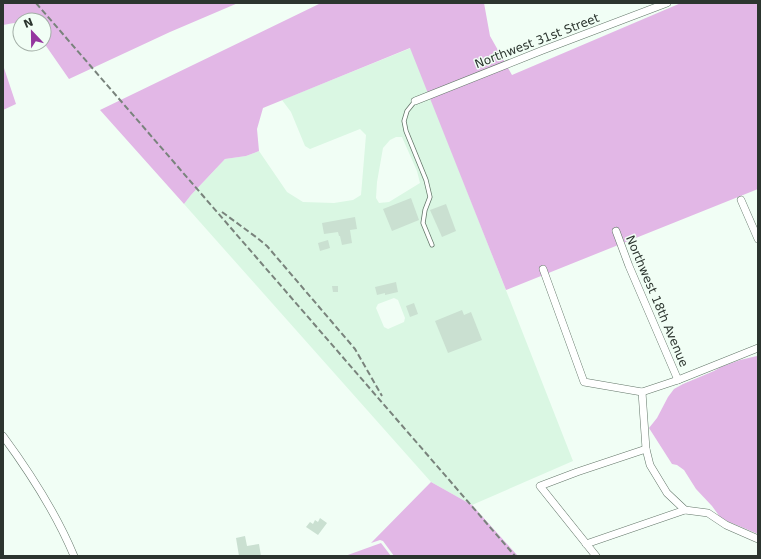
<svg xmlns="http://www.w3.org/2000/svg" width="761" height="559" font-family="'DejaVu Sans',sans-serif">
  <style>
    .built { fill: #daf7e3; fill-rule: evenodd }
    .green { fill: #e2b7e6 }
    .building { fill: #cae0d1 }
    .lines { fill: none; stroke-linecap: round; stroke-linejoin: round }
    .lane-casing { stroke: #637669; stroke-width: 5 }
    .street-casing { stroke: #637669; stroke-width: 8 }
    .lane { stroke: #fff; stroke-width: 3.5 }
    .street { stroke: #fff; stroke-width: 7 }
    .rail { stroke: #79837c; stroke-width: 2; stroke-dasharray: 6 3; stroke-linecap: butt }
    .labels { text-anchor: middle; stroke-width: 3; stroke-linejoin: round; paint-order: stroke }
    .street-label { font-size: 12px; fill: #2c352f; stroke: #f1fef5 }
  </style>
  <rect width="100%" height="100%" fill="#f1fef5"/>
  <!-- built -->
  <path class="built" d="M411,48L573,461L472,505L431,482L184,204L191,195L225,159L246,156L259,151L287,192L303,202L334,203L353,200L361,195L366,135L360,129L310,149L305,146L291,112L282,100ZM396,137H402L417,171L420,183L389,202L379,203L376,198L377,182L383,148L390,140ZM394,298L398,300L405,318L404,322L388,329L384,327L376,308L378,304Z"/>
  <!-- green -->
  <g class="green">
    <polygon points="3,3 57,3 58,4 61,3 238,3 170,32 69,79 44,43 44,20 20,20 20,24 14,23 3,25"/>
    <polygon points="321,3 484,3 490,36 512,75 681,3 758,3 758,189 506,290 410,48 263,108 257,129 259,151 246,156 225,159 191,195 184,204 100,110"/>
    <polygon points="3,65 16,104 3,110"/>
    <polygon points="757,356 758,356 758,534 727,521 720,517 712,506 696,489 684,470 677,465 672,464 649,428 657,418 668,397 674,389 683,384 714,371 721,367 740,360"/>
    <polygon points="431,482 472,505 518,556 394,556 383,541 380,540 371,543"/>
    <polygon points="381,543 391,556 345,556"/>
  </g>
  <!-- building -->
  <g class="building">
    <polygon points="411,198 419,220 392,231 383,209"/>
    <polygon points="446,204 456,231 442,237 430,210"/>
    <polygon points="355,217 357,229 350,230 352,243 342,245 340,236 339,236 338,232 324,234 322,223"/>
    <polygon points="328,240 330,248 320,251 318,243"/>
    <polygon points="396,282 398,292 385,295 385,293 377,295 375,287"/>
    <polygon points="332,286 338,286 338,292 333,292"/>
    <polygon points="414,303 418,314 410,317 406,306"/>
    <polygon points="462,310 464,315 471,312 482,340 448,353 435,321"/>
    <polygon points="320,518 327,523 318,535 306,527 310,522 313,524 315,520 318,522"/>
    <polygon points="245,536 247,546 259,544 261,556 239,556 236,538"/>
  </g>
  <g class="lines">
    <!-- lane casing -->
    <g class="lane-casing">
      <polyline id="lane" points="415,101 407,111 404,121 406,131 426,180 430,197 425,210 423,223 432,245"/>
    </g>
    <!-- street casing -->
    <g class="street-casing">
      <g id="street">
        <polyline points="415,101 543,50 667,3"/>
        <polyline points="741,200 758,239"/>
        <polyline points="616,231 629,266 678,380"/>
        <polyline points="543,269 584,382 642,392 678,380 758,348"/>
        <polyline points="642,392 646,449 650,465 667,493 685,510 708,513 726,525 758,539"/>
        <path d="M3,436C31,474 56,513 74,556"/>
        <polyline points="586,544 685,510"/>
        <polyline points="596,556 540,486 577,472 646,449"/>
      </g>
    </g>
    <!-- lane -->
    <use href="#lane" class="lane"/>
    <!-- street -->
    <use href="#street" class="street"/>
    <!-- rail -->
    <g class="rail">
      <polyline points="36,3 515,556"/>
      <polyline points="222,212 256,237 267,246 355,349 382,396"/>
    </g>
  </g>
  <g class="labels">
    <!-- street labels -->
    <g class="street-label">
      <text transform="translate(537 41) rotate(-21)" y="4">Northwest 31st Street</text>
      <text transform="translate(657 301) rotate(67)" y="4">Northwest 18th Avenue</text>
    </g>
  </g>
  <!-- border -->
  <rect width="761" height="559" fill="none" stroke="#2c352f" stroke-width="8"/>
  <!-- north arrow -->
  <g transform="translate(32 32) rotate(338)"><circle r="19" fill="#f1fef5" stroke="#a2aea6"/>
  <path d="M0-3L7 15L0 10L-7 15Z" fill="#94369f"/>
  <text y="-6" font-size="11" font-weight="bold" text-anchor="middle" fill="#2c352f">N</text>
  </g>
</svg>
